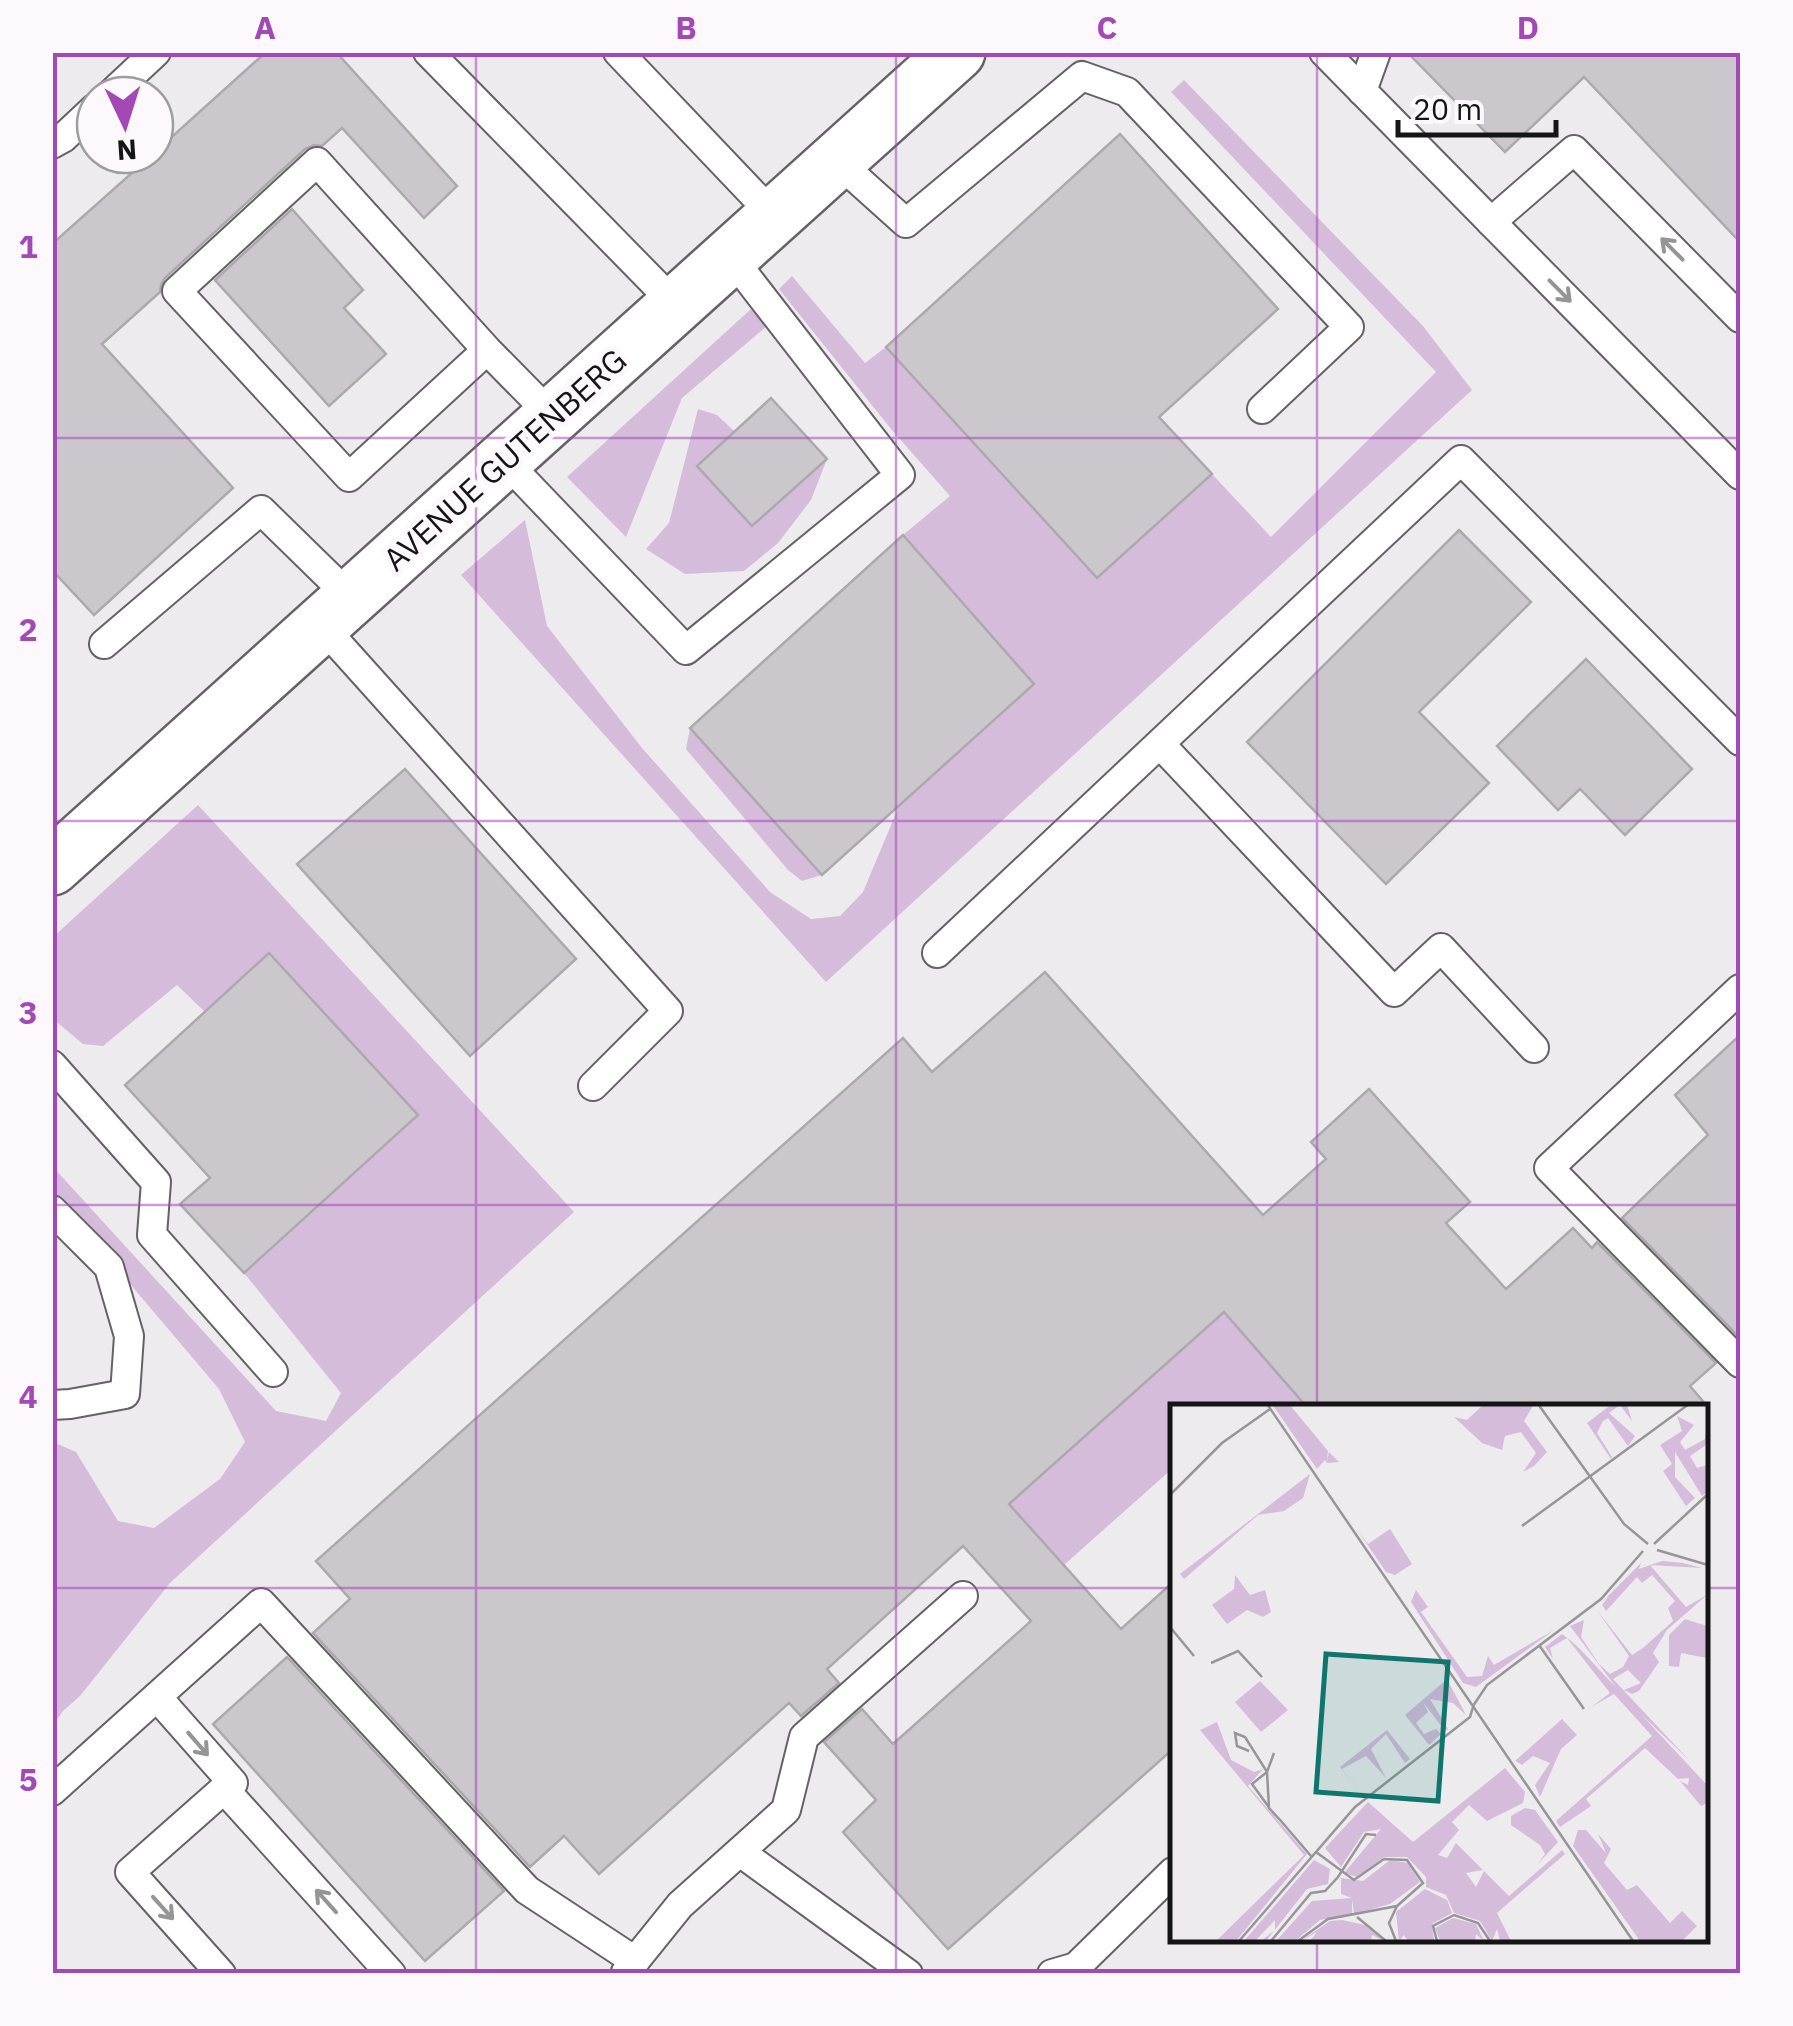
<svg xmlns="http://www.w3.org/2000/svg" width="1793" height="2026" font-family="'IBM Plex Sans',sans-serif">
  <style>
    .green { fill: #d5bcdb }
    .building { fill: #cbc7cc; stroke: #aca9ad; stroke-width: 2.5 }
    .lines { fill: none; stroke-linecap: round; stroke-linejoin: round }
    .service-casing { stroke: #656266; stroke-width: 32 }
    .secondary-casing { stroke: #656266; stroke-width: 60 }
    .service { stroke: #fff; stroke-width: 28 }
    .secondary { stroke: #fff; stroke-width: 55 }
    .oneway { stroke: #969596 }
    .grid { fill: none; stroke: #a249b5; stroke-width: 2.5; stroke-opacity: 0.55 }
    .labels { text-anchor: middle; stroke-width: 10; stroke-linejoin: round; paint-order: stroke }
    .street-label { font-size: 32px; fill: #151416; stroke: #fcf8fc }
    .inset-road { fill: none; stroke: #979598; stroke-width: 2.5 }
    .view { fill: #0f766e; fill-opacity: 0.15; stroke: #0f766e; stroke-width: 5 }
    .inset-edge { fill: none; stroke: #151416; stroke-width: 5 }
    .neatline { fill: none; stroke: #a249b5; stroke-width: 4 }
    .grid-label { font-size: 32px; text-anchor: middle; font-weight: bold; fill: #a249b5 }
  </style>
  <rect width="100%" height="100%" fill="#eeebef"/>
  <!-- green -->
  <g class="green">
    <polygon points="1184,80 1423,326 1472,390 826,982 461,575 525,520 547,626 642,748 770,892 811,919 840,916 863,892 899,806 1034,684 903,535 950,496 891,429 779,289 792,276 865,363 886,347 1096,578 1212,474 1271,537 1436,372 1171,92"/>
    <polygon points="751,309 767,326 682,398 626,537 567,477"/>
    <polygon points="698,409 717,415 734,431 697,466 752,525 827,459 811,500 778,543 744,571 685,574 646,549 669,523"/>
    <polygon points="690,728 822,875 802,881 788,870 686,749"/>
    <polygon points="198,805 574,1212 170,1583 80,1696 63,1711 53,1725 53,1442 76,1452 118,1521 154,1528 220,1479 245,1442 219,1389 53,1193 53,1167 276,1411 326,1421 341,1393 244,1273 417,1115 269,953 205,1012 177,985 103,1046 83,1044 53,1019 53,937"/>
    <polygon points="1224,1312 1306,1406 1173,1406 1173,1468 1064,1565 1009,1504"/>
  </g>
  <!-- building -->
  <g class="building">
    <polygon points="266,52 336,52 457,186 424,218 342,128 322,146 314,145 305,149 165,278 161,285 160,292 102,344 233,488 94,615 52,570 52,244 152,155 155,155 155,152"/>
    <polygon points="1407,52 1740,52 1740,242 1584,77 1505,152"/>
    <polygon points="1120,134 1278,309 1159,417 1212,474 1097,578 886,347"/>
    <polygon points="292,209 363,290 344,308 386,354 329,406 215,280"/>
    <polygon points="771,398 827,459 752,526 697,466"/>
    <polygon points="1459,530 1531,602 1419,712 1489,783 1386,884 1247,742"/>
    <polygon points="903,535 1034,684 822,875 690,728"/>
    <polygon points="1586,659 1692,769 1625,835 1580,789 1558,810 1497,746"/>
    <polygon points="405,769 576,959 470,1056 297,864"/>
    <polygon points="269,953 418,1115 244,1273 180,1204 210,1178 125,1085"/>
    <polygon points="1045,972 1263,1215 1326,1159 1311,1142 1369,1089 1470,1202 1446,1223 1506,1289 1573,1228 1592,1248 1597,1242 1716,1363 1690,1386 1707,1406 1306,1406 1224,1312 1009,1504 1121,1629 1173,1582 1173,1749 948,1949 843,1832 876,1800 824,1742 862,1709 893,1744 1031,1621 963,1546 827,1669 839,1683 801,1716 789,1703 599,1874 564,1836 530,1867 313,1633 350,1599 316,1561 903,1038 932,1072"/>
    <polygon points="1740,1035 1740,1338 1622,1218 1708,1135 1675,1095"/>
    <polygon points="287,1657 504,1891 425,1961 213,1724"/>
  </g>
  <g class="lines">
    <!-- service casing -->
    <g class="service-casing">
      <g id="service">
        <polyline points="428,52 677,306"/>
        <polyline points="618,52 775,217"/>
        <polyline points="1324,52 1740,475"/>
        <polyline points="1362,91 1376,52"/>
        <polyline points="110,95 156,52"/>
        <polyline points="52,144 63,138 95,108"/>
        <polyline points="837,161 906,223 1082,76 1127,92 1349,327 1262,409"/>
        <polyline points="1491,222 1574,150 1740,318"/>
        <polyline points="487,350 349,477 177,291 317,162 487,350 553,417"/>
        <polyline points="505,461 686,650 900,475 731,257"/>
        <polyline points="322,626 668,1011 593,1086"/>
        <polyline points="104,644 261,510 352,599"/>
        <polyline points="1160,744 1394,992 1441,948 1534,1048"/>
        <polyline points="937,953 1461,460 1740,741"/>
        <polyline points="1740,989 1549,1168 1740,1363"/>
        <polyline points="52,1065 156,1182 152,1235 273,1372"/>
        <polyline points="52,1210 109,1267 129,1336 125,1394 70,1404 52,1405"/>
        <polyline points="157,1697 233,1783 224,1789"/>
        <polyline points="52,1791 261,1603 527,1890 635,1961"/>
        <polyline points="740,1852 908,1974"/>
        <polyline points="626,1972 680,1905 786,1810 804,1737 963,1596"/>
        <polyline points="221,1974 130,1872 224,1789 391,1974"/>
        <polyline points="1052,1974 1076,1967 1173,1872"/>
      </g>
    </g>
    <!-- secondary casing -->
    <g class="secondary-casing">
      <polyline id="secondary" points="52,867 957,52"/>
    </g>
    <!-- service -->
    <use href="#service" class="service"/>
    <!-- secondary -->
    <use href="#secondary" class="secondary"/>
  </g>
  <!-- one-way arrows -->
  <defs><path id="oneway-shaft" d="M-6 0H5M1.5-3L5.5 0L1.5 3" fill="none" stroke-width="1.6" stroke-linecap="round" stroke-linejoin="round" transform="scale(2.5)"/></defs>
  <g class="oneway">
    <use href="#oneway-shaft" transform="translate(1672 249) rotate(-135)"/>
    <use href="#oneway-shaft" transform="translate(1560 291) rotate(45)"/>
    <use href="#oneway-shaft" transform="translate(198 1744) rotate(49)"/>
    <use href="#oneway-shaft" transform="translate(326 1901) rotate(-132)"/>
    <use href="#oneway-shaft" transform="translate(163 1908) rotate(48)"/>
  </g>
  <!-- grid -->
  <path class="grid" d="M476,52V1974M896,52V1974M1317,52V1406M52,438H1740M52,821H1740M52,1205H1740M52,1588H1173M1706,1588H1740M1317,1938V1974"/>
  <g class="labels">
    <!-- street labels -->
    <g class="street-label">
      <text transform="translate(505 460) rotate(-42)" y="11">AVENUE GUTENBERG</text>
    </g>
  </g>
  <!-- overview -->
  <g transform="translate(1170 1404)">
    <rect width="538" height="538" fill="#eeebef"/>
    <path d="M102,0H119L158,47L157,56L159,48L169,58L157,59L155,56L147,65ZM314,0H364L354,17L377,48L364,62L353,68L366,49L351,28L335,32L332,46L312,39L284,13L297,16ZM442,0L457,1L462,17L450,1L439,9L465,32L458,42L438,14L433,17L427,29L442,53L441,55L417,19ZM507,12L524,21L510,38L515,46L535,35L537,24L536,41L520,52L527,64L537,61V88L532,92L505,48V73L525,94L516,102L493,67L502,60L490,41L512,27ZM140,70L133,94L114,107L88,111L14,175L10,170ZM186,124L198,140L220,125L242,160L225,171L216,168ZM492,157L513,159L532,164L480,161L516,203L537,191L497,226L483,249L489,258L469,287L462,290L454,286L471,279L458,266L443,275L520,357L454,294L400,222L414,216L411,233L429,260L440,270L453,263L459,252L426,205L462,251L473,244L503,217L498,204L505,197L482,171L472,179L467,173L436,207L432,201L439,192L431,199L471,159L469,165ZM65,171L80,191L95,186L101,208L93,213L77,206L57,220L42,201L64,185ZM246,186L258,203L251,208L297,273L312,272L318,252L324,261L384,226L306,283L293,279L241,198ZM515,215L537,222V254L511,249L509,263L499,262V231ZM392,230L400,236L410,245L537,381V399L531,402L510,377L518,381L519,374L508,375L475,344L416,395L421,402L390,423L386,417L482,332L444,290L421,303L440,289L397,234L380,244L383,255L375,243ZM277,275L296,311L283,299L260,295L278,325L275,327L253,298L258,308L246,319L254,330L266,325L271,330L259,341L235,311ZM90,277L118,306L91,328L65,298ZM392,315L407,331L391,345L370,393L365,381L380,359L363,352L352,361L345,357ZM47,318L61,356L84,368L93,365L78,382L137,450L66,537H46L134,451L30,326ZM217,326L240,355L235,359L216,330L201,345L216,374L196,352L172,365L188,386L170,363ZM335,364L355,388L353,399L317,417L299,401L282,418L289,426L268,451L277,454L286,439L313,466L296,469L306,483L314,467L339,492L392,446L395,450L327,509L341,537H330L327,525L322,537L310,517L284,509L276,491L256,483V473L237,453H214L187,473L174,469L211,425L194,428L171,463L155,444L198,398L243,438ZM355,404L365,406L388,438L367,461L375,450L370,441L341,421V412ZM408,426H416L436,449L428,430L441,445L434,459L457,486L467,481L500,519L512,507L527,522L512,537H470L403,442ZM144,456L160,465L158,480L137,485L96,537H91L105,526V516L85,537H74ZM220,456L238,459L250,478L220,500L184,510L182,495V510L150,516L125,537H106L142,497L182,494L171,490V474L193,477ZM255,485L277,496L282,509L262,520L264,537H238L234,531L229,537L226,508ZM283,514L306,520L314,537L306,530L305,537H270L265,524ZM172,516L195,521L214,537L202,531L201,537H140L147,528L131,537L160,517Z" fill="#d5bcdb"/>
    <path class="inset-road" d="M97,0L463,537M368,0L454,120L478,140M0,91L52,39L100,5M352,122L519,0M484,140L538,90M487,146L538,161M0,223L24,252M369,241L414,305M41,259L68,247L92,273M303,302L317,281L431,195L473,147M79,347L67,342L65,329L75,333L97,368L104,349M99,404L97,368L82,380L98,402L99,404L111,417L141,452M187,513L216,537M69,537L185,403L300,313L303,303M101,537L141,489L155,487L168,473L196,430L206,431M128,537L158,515L227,502L253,479L237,456L214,455L184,476L146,448M226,537L219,519L227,502M267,537L263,522L284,511L308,519L320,537"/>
    <path class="view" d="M156,250L278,258L268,397L146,388Z"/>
    <rect width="538" height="538" class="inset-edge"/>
  </g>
  <!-- border -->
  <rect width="1793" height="2026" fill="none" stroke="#fcf8fc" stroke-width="110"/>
  <!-- north arrow -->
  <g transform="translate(125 125) rotate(176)"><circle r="48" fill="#fcf8fc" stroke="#a09da0" stroke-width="2.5"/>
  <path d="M0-8L18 38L0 25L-18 38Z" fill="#a249b5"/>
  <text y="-15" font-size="28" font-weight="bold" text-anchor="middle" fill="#151416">N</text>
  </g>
  <!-- scale -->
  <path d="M1398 120v15h158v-15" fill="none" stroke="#151416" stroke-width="5"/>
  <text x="1413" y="120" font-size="30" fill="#151416" stroke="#fcf8fc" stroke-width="8" paint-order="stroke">20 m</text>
  <rect x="55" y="55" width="1683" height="1916" class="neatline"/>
  <g class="grid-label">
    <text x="265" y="39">A</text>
    <text x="686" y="39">B</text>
    <text x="1107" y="39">C</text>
    <text x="1528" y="39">D</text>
    <text x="28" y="258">1</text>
    <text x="28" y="641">2</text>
    <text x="28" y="1024">3</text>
    <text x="28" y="1408">4</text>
    <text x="28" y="1791">5</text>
  </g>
</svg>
